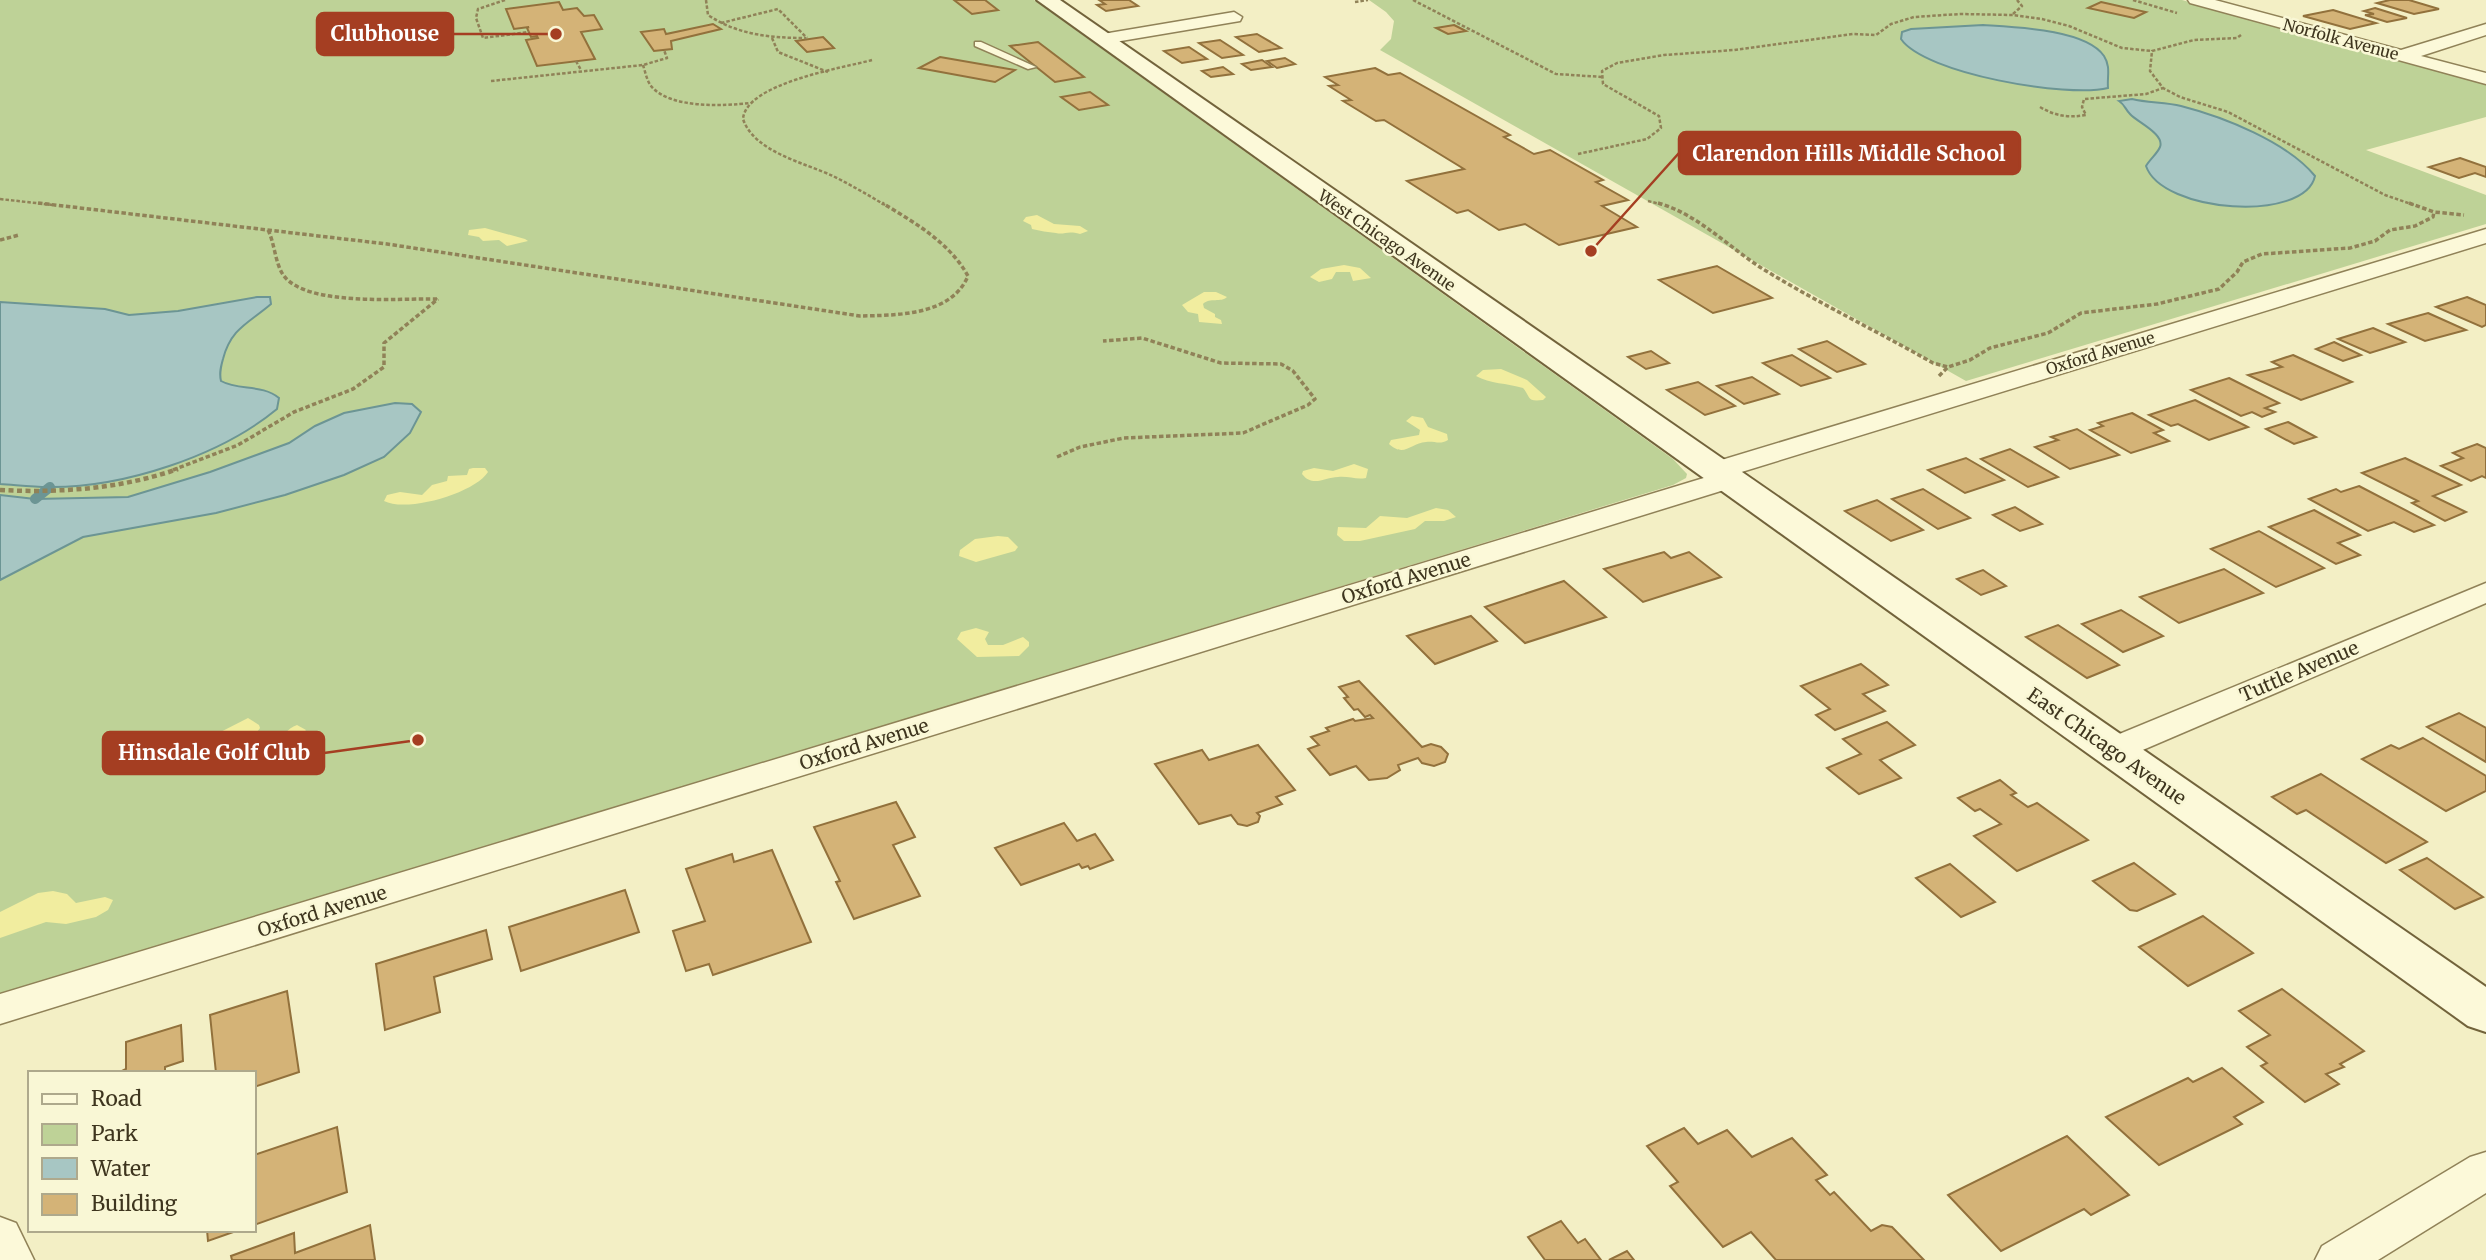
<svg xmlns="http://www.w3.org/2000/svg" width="2486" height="1260" font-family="Merriweather,serif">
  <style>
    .green { fill: #bed297 }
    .sand { fill: #f1ed9f }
    .water { fill: #a7c6c3; stroke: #6c9594; stroke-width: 2 }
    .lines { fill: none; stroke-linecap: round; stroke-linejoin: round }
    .stream { stroke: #6c9594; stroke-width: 10 }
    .building { fill: #d4b377; stroke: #92713c; stroke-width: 2 }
    .service-casing { stroke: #908258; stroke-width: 3 }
    .minor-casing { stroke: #908258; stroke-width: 3 }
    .secondary-casing { stroke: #72633b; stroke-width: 4 }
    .path-far2 { stroke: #908258; stroke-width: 2.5; stroke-dasharray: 3.5 2; stroke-linecap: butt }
    .path-far1 { stroke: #908258; stroke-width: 3.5; stroke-dasharray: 4.5 2.5; stroke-linecap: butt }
    .path { stroke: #908258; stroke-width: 4.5; stroke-dasharray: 5 3.5; stroke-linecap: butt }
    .service { fill: #fcf9d9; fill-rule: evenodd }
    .minor { fill: #fcf9d9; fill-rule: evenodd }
    .secondary { fill: #fcf9d9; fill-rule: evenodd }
    .labels { text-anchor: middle; stroke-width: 5; stroke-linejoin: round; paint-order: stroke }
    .far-street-label { font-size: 16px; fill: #3e351e; stroke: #f9f7d5 }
    .street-label { font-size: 19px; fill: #3e351e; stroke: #f9f7d5 }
    .leader { fill: none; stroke: #a53e22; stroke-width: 2.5 }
    .callout-dot { fill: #a53e22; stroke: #f9f7d5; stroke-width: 2.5 }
    .callout { fill: #a53e22; stroke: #a53e22; stroke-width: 2.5 }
    .callout-label { font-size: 21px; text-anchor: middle; font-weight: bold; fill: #fff }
  </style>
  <rect width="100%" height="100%" fill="#f3efc5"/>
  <!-- green -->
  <g class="green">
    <polygon points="0,0 1034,0 1673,459 1687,474 1686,478 1673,485 0,996"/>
    <polygon points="1369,0 2182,0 2486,83 2486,117 2366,150 2486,195 2486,224 1966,381 1380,50 1391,39 1394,21 1386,12"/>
  </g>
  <!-- sand -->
  <g class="sand">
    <path d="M1037,215L1054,224L1080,226L1088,231L1080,234C1067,230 1065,235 1056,233C1048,232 1040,231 1032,229L1031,225L1023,221L1026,217Z"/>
    <polygon points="485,228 525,239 528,241 507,246 499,240 483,241 479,237 468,235 469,230"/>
    <polygon points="1344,265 1360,268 1371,278 1353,281 1350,272 1336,272 1332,279 1319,282 1310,277 1321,269"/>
    <path d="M1204,292H1216L1227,297C1221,303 1210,297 1203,304L1204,308L1215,314V317L1221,320L1222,324L1199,322L1198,314L1188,312L1182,305Z"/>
    <path d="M1501,369L1527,380L1546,397L1543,400C1526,402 1531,397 1523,388C1507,383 1490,384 1476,376L1483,370Z"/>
    <path d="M1412,416L1423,418L1428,427L1447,434L1448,440C1440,445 1435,441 1426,442C1411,443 1404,458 1389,444L1391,440L1419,435L1420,430L1406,421Z"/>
    <path d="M1354,464L1368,469L1366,478C1356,480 1349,476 1338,477C1325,477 1313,488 1302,474L1303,471L1314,468L1333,471Z"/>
    <path d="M473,468H485L488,472C475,493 407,513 384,501L387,495L400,492L422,495L432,485L447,481L448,476L467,475L469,469Z"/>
    <polygon points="1436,508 1448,510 1456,517 1444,521 1425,521 1415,529 1360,541 1344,541 1337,535 1338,527 1366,528 1380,516 1407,518"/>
    <polygon points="998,536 1008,537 1018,547 1015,551 976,562 959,556 960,550 975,539"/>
    <polygon points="976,628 989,632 985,639 988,645 1003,645 1023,637 1029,642 1029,646 1019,656 977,657 957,639 961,632"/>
    <path d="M248,718L259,725L260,728C250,743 213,762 196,753L195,747L199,743Z"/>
    <path d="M297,725L306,730L296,742L276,751L265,760L253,763L244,760L243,755C252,745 263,748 274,742C284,737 287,728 297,725Z"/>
    <polygon points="53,891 67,894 76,903 105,897 113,900 108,910 96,917 66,924 46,922 0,938 0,912 38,893"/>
  </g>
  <!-- water -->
  <g class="water">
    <path d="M1983,25C2013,27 2086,29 2104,56C2111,67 2107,76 2108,88C2068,98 1925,74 1901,39L1902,32L1911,29Z"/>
    <path d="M2132,99C2148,103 2165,102 2181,106C2224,117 2287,142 2315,176C2305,223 2162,213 2146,166C2150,159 2157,154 2160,147C2165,134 2137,122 2130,114C2125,109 2125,105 2119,101Z"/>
    <path d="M257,297H270L271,304C249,323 231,328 223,359C221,366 219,373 221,381C239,391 262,384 279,398L277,409C220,456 123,488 48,487C32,487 16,485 0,484V302L105,309L129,315L178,311Z"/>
    <polygon points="395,403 412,404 421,412 410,433 384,457 344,475 285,495 216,513 83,537 0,580 0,495 35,499 128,497 210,472 289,443 315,426 344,413"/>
  </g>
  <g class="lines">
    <!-- stream -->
    <polyline class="stream" points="35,499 50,487"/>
  </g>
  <!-- building -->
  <g class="building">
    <polygon points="954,0 985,0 998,10 972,14"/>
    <polygon points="1099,0 1129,0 1138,6 1106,11 1097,5 1105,4"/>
    <polygon points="2390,0 2409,0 2439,9 2414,14 2377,3"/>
    <polygon points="559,2 563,10 577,8 584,16 594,15 602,29 581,32 595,59 537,66 526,40 538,38 537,36 531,37 527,28 529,27 514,29 506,9"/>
    <polygon points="2101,2 2146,12 2134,18 2088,8"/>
    <polygon points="2375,8 2407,18 2387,22 2365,15 2374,14 2364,11"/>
    <polygon points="2333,10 2346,14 2376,23 2350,29 2303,16"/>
    <polygon points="713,24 721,29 671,41 672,49 654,51 641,32 664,29 666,34"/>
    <polygon points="1454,25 1466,31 1448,34 1436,28"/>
    <polygon points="1257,34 1281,48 1259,52 1236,37"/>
    <polygon points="823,37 834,48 807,52 796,41"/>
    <polygon points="1220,40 1243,55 1222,58 1199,43"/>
    <polygon points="1038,42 1084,77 1055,82 1010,46"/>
    <polygon points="1189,47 1207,59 1182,63 1164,51"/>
    <polygon points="940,57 1015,70 995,82 919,68"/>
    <polygon points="1285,58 1295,64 1277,68 1267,61"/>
    <polygon points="1262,60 1272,67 1251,70 1242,64"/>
    <polygon points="1223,67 1233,74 1211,77 1202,71"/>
    <polygon points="1375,68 1388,75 1400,73 1510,135 1504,137 1534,154 1550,150 1603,180 1596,182 1628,200 1602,206 1637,227 1559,245 1525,224 1499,230 1468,210 1457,213 1407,181 1464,169 1384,120 1376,121 1343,101 1351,100 1329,86 1338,85 1325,77"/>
    <polygon points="1090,92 1108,105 1079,110 1061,97"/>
    <polygon points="2460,158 2486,167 2486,177 2475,173 2459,178 2429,167"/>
    <polygon points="1717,266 1772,298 1713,313 1659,280"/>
    <polygon points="2467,297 2486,305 2486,325 2482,327 2436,307"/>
    <polygon points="2428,313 2466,330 2425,341 2388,324"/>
    <polygon points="2373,328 2405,342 2370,353 2338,339"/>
    <polygon points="1827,341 1865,364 1837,372 1799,349"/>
    <polygon points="2334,342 2361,355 2343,361 2316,349"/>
    <polygon points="1651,351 1669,363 1646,369 1628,357"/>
    <polygon points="1792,355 1830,378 1801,386 1763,363"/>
    <polygon points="2293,355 2352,382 2301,400 2248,375 2282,367 2272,362"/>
    <polygon points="1752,377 1779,394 1744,404 1717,386"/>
    <polygon points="2229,378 2279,403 2265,408 2275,412 2262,417 2252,412 2241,416 2191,390"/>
    <polygon points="1698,382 1735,406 1705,415 1667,390"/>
    <polygon points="2195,400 2248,427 2209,440 2178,424 2171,426 2149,415"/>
    <polygon points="2132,413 2163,430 2154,433 2169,441 2131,453 2090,430 2103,426 2098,423"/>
    <polygon points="2288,422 2316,437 2294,444 2266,429"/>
    <polygon points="2077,429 2119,455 2070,469 2035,447 2058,440 2051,437"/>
    <polygon points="2477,444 2486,448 2486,478 2482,476 2471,481 2441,466 2463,458 2453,453"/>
    <polygon points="2010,449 2058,477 2028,487 1981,459"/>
    <polygon points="1966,458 2004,480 1965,493 1928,470"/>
    <polygon points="2405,458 2461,485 2433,496 2466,512 2445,521 2412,503 2418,501 2362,473"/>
    <polygon points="2359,486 2434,525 2414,532 2394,522 2368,531 2309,499 2336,489 2341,492"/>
    <polygon points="1923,489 1970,518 1938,529 1892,499"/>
    <polygon points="1877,500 1923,530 1891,541 1845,511"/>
    <polygon points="2015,507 2042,524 2020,531 1993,515"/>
    <polygon points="2314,510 2360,535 2338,543 2360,555 2336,564 2269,527"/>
    <polygon points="2259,531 2324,568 2276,587 2211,549"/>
    <polygon points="1664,552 1671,558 1689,552 1721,577 1643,602 1604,569"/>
    <polygon points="2224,569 2263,593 2179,623 2140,597"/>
    <polygon points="1983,570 2006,586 1981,595 1957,579"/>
    <polygon points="1564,581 1606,617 1525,643 1485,607"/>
    <polygon points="2121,610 2163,636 2123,652 2082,624"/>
    <polygon points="1471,616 1497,641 1435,664 1407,636"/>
    <polygon points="2058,625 2119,665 2087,678 2026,637"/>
    <polygon points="1861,664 1888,685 1863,694 1885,711 1835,730 1816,715 1830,709 1801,686"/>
    <polygon points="1359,681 1422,747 1431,744 1441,747 1448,754 1445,762 1434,766 1422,763 1418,758 1398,765 1400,770 1387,778 1369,780 1356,766 1330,775 1308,749 1319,745 1311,737 1329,731 1326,728 1353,719 1355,721 1373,718 1370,715 1365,717 1358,709 1354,710 1344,698 1348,697 1339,687"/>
    <polygon points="2459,713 2486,728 2486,762 2427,727"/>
    <polygon points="1887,722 1915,745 1880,760 1901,778 1859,794 1827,768 1861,754 1843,739"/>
    <polygon points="2423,738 2486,776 2486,791 2446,811 2362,759 2391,745 2399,749"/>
    <polygon points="1258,745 1295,790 1276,797 1282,804 1257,813 1260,816 1258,822 1247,826 1238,824 1231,815 1199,824 1155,764 1202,750 1209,760"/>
    <polygon points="2321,774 2427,842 2386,863 2306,810 2297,814 2272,797"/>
    <polygon points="2000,780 2016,793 2011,795 2028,807 2037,803 2088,840 2017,871 1974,836 2001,824 1980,809 1975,811 1958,798"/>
    <polygon points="896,802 915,837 893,845 920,896 854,919 836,882 840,881 814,827"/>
    <polygon points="1064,823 1077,841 1095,834 1113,860 1090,869 1088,866 1082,868 1079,864 1021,885 995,848"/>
    <polygon points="772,850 811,942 713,975 709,964 686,971 673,931 705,921 686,869 732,854 734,862"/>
    <polygon points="2427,858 2483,897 2455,909 2400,870"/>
    <polygon points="2134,863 2175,894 2137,911 2130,910 2093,881"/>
    <polygon points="1950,864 1995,902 1961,917 1916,878"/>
    <polygon points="625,890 639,932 521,971 509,927"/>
    <polygon points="2203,916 2253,953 2188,986 2139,947"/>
    <polygon points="486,930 492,959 434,977 440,1012 385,1030 376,964"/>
    <polygon points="2282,989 2364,1051 2340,1064 2344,1067 2326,1074 2339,1084 2305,1102 2261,1066 2267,1063 2247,1047 2270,1035 2239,1011"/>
    <polygon points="287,991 299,1072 254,1087 254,1073 216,1073 210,1015"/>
    <polygon points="181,1025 183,1061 165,1067 165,1073 118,1073 126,1069 126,1042"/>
    <polygon points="2222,1068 2263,1102 2234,1117 2242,1124 2159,1165 2106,1117 2188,1078 2193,1082"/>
    <polygon points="337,1127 347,1192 254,1225 254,1155"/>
    <polygon points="1684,1128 1698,1144 1727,1130 1752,1157 1792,1138 1827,1175 1816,1180 1830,1195 1834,1192 1871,1231 1882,1225 1892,1227 1924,1260 1776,1260 1751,1232 1723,1247 1670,1186 1678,1182 1647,1146"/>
    <polygon points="2067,1136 2129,1195 2091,1215 2084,1209 2001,1251 1948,1195"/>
    <polygon points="1561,1221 1578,1243 1585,1239 1601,1260 1545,1260 1528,1237"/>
    <polygon points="370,1225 375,1260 232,1260 231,1256 294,1233 295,1253"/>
    <polygon points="207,1230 239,1230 208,1241"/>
    <polygon points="1627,1251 1634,1260 1609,1260"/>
  </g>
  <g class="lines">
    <!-- service casing -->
    <g class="service-casing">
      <polygon id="service" points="975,42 981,42 1036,67 1028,69 975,46"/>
    </g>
    <!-- minor casing -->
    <g class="minor-casing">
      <g id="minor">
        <polygon points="2188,0 2215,0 2401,50 2486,24 2486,35 2421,56 2486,73 2486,84 2190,3"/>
        <polygon points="1234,12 1242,17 1240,21 1103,44 1094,39 1103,34"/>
        <polygon points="2486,229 2486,243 1735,474 1741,480 1737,486 0,1024 0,994 1707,477 1701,471 1705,465"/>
        <polygon points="2486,583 2486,603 2124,758 2112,761 2100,758 2095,750 2100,742"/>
        <polygon points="2486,1152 2486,1193 2378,1260 2315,1260 2322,1246 2470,1157"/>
        <polygon points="0,1217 16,1223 34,1260 0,1260"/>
      </g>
    </g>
    <!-- secondary casing -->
    <g class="secondary-casing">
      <polygon id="secondary" points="1037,0 1060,0 2486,987 2486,1032 2468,1026"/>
    </g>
    <!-- path-far2 -->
    <g class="path-far2">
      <polyline points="505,0 478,9 476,18 483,38 529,32"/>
      <path d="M706,0L708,15C738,35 771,38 806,38"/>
      <polyline points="1413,0 1556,74 1603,77"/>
      <polyline points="2133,0 2177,13"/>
      <polyline points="1355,2 1368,0"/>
      <polyline points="2013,14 2022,6 2017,0"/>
      <polyline points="721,23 778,9 807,38"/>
      <polyline points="2241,35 2237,38 2194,40 2152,51 2150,71 2163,88 2180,97 2228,112 2385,195 2414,205"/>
      <polyline points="772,38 778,52 828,72"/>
      <path d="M872,60C843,68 746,83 743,119C754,152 805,163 833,176C851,185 868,195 885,205"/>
      <polyline points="576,61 581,70"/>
      <path d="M643,65C645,71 647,81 651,86C670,109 724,106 750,103"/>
      <polyline points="491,81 643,65 667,58 664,50"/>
      <path d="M2040,107C2055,116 2069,118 2086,115L2082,107L2084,99L2146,94L2163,88"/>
      <polyline points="1578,154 1647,139 1661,128 1659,116 1603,84 1602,71 1617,63 1664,55 1734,50 1853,34 1876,35 1891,24 1914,17 1960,14 2013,15 2042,19 2069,26 2122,48 2152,51"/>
      <polyline points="0,199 53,205"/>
      <polyline points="1648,201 1664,205"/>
    </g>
    <!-- path-far1 -->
    <g class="path-far1">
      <path d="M38,203L387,244L860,316C897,315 951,316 968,276C950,243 914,222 882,203"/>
      <path d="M1658,203C1698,214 1728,247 1763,269C1818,303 1877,331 1933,363L1948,367"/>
      <polyline points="2409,203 2434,212 2464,215"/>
      <path d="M268,230C275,244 275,264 284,276C308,307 401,298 437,299"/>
      <polyline points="0,240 19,235"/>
      <polyline points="1939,376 1948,367 1970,360 1990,348 2048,333 2081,313 2157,304 2219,289 2237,272 2243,262 2262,254 2350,248 2375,241 2390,230 2415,226 2433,217 2434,212"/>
      <polyline points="1057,457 1080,447 1124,438 1243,433 1308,405 1315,399 1293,371 1281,364 1221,363 1142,338 1103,341"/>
      <polyline points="173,470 238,445 294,412 353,389 384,367 384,343 438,299"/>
    </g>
    <!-- path -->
    <path class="path" d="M0,490C61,493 120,489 178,469"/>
    <!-- service -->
    <use href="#service" class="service"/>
    <!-- minor -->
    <use href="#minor" class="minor"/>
    <!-- secondary -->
    <use href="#secondary" class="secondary"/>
  </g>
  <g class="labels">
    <!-- far-street labels -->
    <g class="far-street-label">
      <text transform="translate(2341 39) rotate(15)" y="6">Norfolk Avenue</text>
      <text transform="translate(1387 240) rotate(35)" y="6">West Chicago Avenue</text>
      <text transform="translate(2100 353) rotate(-17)" y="6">Oxford Avenue</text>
    </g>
    <!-- street labels -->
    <g class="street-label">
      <text transform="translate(1406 578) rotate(-17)" y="7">Oxford Avenue</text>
      <text transform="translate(2299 671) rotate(-23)" y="7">Tuttle Avenue</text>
      <text transform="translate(864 744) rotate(-17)" y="7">Oxford Avenue</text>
      <text transform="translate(2107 746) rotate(35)" y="7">East Chicago Avenue</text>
      <text transform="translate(322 911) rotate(-17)" y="7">Oxford Avenue</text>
    </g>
  </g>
  <!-- callouts -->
  <path class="leader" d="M556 34L453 34M1591 251L1679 153M418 740L324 753"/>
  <g class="callout-dot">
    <circle cx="556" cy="34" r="7"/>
    <circle cx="1591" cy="251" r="7"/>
    <circle cx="418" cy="740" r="7"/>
  </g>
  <g class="callout">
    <rect x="317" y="13" width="136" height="42" rx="7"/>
    <rect x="1679" y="132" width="341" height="42" rx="7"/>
    <rect x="103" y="732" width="221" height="42" rx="7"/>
  </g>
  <g class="callout-label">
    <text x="385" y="41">Clubhouse</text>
    <text x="1849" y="161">Clarendon Hills Middle School</text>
    <text x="214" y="760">Hinsdale Golf Club</text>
  </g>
  <!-- legend -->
  <rect x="28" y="1071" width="228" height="161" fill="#f9f7d5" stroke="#aea98c" stroke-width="2"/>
  <rect x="42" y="1094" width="35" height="10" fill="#fcf9d9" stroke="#aea98c" stroke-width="2"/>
  <text x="91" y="1106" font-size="21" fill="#3e351e">Road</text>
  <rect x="42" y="1124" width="35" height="21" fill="#bed297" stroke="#aea98c" stroke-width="2"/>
  <text x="91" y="1141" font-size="21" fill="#3e351e">Park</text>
  <rect x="42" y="1158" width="35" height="21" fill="#a7c6c3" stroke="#aea98c" stroke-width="2"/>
  <text x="91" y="1176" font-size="21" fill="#3e351e">Water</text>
  <rect x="42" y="1194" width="35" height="21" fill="#d4b377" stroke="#aea98c" stroke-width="2"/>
  <text x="91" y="1211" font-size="21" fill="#3e351e">Building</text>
</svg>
